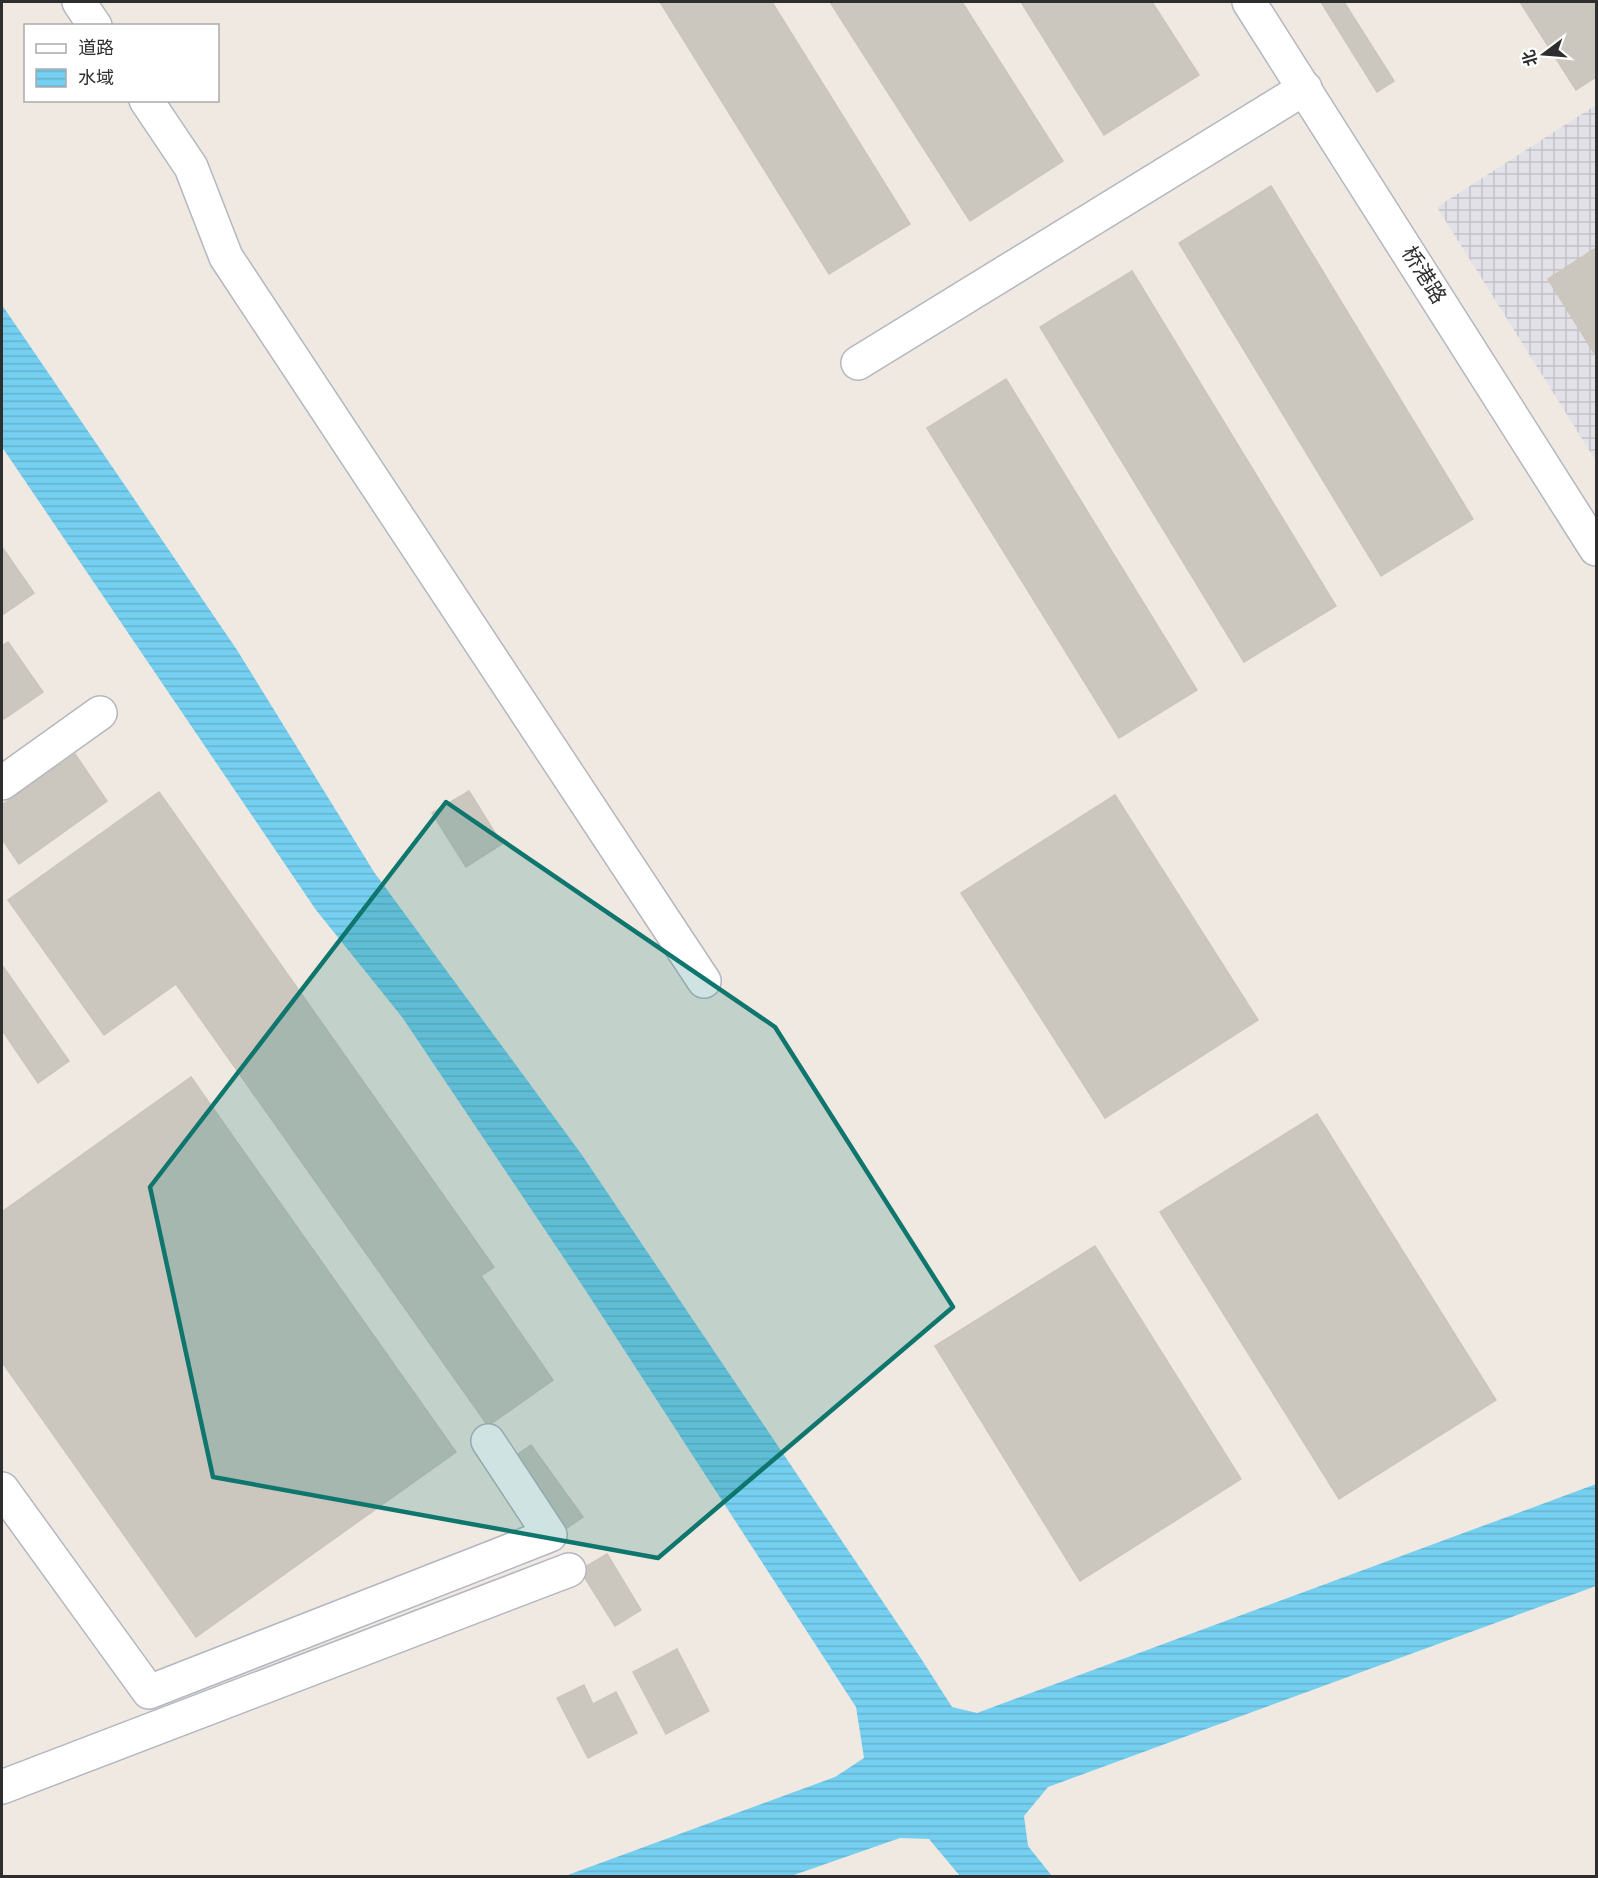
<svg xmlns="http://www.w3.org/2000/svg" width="1598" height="1878" font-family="'Archivo Narrow','Noto Sans SC',sans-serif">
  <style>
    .industrial { fill: url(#industrial-grid) }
    .water { fill: url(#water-rules) }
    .building { fill: #cbc7bf; stroke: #cbc5ba; stroke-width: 1.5 }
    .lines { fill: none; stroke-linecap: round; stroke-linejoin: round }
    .minor-casing { stroke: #b4b7c1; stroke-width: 36 }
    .minor { stroke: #fff; stroke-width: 33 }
    .marked { fill: #0f766e; fill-opacity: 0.2; stroke: #0f766e; stroke-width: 4.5; stroke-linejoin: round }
    .labels { text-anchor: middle; stroke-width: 6; stroke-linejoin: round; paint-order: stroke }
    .street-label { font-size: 21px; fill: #2e2e2e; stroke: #fff }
  </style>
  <defs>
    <pattern id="industrial-grid" width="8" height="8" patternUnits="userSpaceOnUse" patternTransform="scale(1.5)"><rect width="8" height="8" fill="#e3e1e8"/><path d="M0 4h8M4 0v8" fill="none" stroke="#c3c1c7"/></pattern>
    <pattern id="water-rules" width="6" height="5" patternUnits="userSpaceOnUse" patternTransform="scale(1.5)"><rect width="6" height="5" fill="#75cff0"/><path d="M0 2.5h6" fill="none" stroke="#66b2ce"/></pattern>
  </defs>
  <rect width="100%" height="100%" fill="#efe9e1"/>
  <!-- industrial -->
  <polygon class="industrial" points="1596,105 1596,461 1437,207"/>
  <!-- water -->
  <polygon class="water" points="2,305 237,650 374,872 582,1155 920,1657 952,1707 977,1713 1596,1484 1596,1586 1048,1787 1024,1816 1028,1846 1052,1876 960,1876 929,1839 900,1838 791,1876 565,1876 835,1777 864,1758 856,1707 584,1288 402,1017 316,910 2,447"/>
  <!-- building -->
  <g class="building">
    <polygon points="660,2 772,2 910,224 829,274"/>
    <polygon points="830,2 962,2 1063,161 970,221"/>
    <polygon points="1021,2 1152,2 1199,75 1104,135"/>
    <polygon points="1321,2 1344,2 1394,81 1377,92"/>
    <polygon points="1520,2 1596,2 1596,77 1576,90"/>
    <polygon points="1271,186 1473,519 1381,576 1179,243"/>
    <polygon points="1596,248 1596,356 1548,279"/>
    <polygon points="1132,271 1336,606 1244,662 1040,327"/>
    <polygon points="1006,379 1197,690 1119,738 927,428"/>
    <polygon points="2,547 34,593 2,615"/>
    <polygon points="8,642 43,692 4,719 2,716 2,646"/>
    <polygon points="75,754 107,801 19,864 2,839 2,805"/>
    <polygon points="469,791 502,844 466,867 432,813"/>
    <polygon points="159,792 494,1267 481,1276 553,1380 488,1426 176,984 104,1035 8,900"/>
    <polygon points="1115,795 1258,1020 1105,1118 961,893"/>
    <polygon points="2,965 69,1061 38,1083 2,1030"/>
    <polygon points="191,1077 456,1452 196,1637 2,1362 2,1212"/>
    <polygon points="1317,1114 1496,1400 1339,1499 1160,1212"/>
    <polygon points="1095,1246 1241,1479 1080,1581 935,1346"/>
    <polygon points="531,1445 583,1517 564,1530 511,1459"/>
    <polygon points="607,1554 641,1610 615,1626 580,1570"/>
    <polygon points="677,1649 709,1711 666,1734 633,1672"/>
    <polygon points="584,1685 593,1704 616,1692 637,1733 588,1758 557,1698"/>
  </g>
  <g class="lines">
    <!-- minor casing -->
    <g class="minor-casing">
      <g id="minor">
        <polyline points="79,2 95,26"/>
        <polyline points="1249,2 1596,549"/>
        <polyline points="146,100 191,167 226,257 704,981"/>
        <polyline points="858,363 1305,88"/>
        <polyline points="2,783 100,713"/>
        <polyline points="2,1489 149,1692 550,1535 488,1441"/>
        <polyline points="2,1787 569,1570"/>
      </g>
    </g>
    <!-- minor -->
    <use href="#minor" class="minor"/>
  </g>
  <!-- marked area -->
  <path class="marked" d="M446,802L775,1027L953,1307L658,1558L213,1477L150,1187Z"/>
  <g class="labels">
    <!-- street labels -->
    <g class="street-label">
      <text transform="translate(1424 275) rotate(58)" y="7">桥港路</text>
    </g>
  </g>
  <!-- border -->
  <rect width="1598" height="1878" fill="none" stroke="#2e2e2e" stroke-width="6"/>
  <!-- legend -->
  <rect x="24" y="24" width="195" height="78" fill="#ffffff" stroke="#ababab" stroke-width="1.5"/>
  <rect x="36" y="44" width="30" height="9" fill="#ffffff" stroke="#ababab" stroke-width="1.5"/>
  <text x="78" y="54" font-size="18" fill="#2e2e2e">道路</text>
  <rect x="36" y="69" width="30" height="18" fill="url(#water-rules)" stroke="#ababab" stroke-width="1.5"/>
  <text x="78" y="84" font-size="18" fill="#2e2e2e">水域</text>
  <!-- north arrow -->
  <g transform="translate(1544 54) rotate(254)" stroke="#ffffff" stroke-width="4.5" paint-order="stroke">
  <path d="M0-4.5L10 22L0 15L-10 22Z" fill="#2e2e2e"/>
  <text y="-9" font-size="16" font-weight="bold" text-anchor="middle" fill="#2e2e2e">北</text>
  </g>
</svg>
